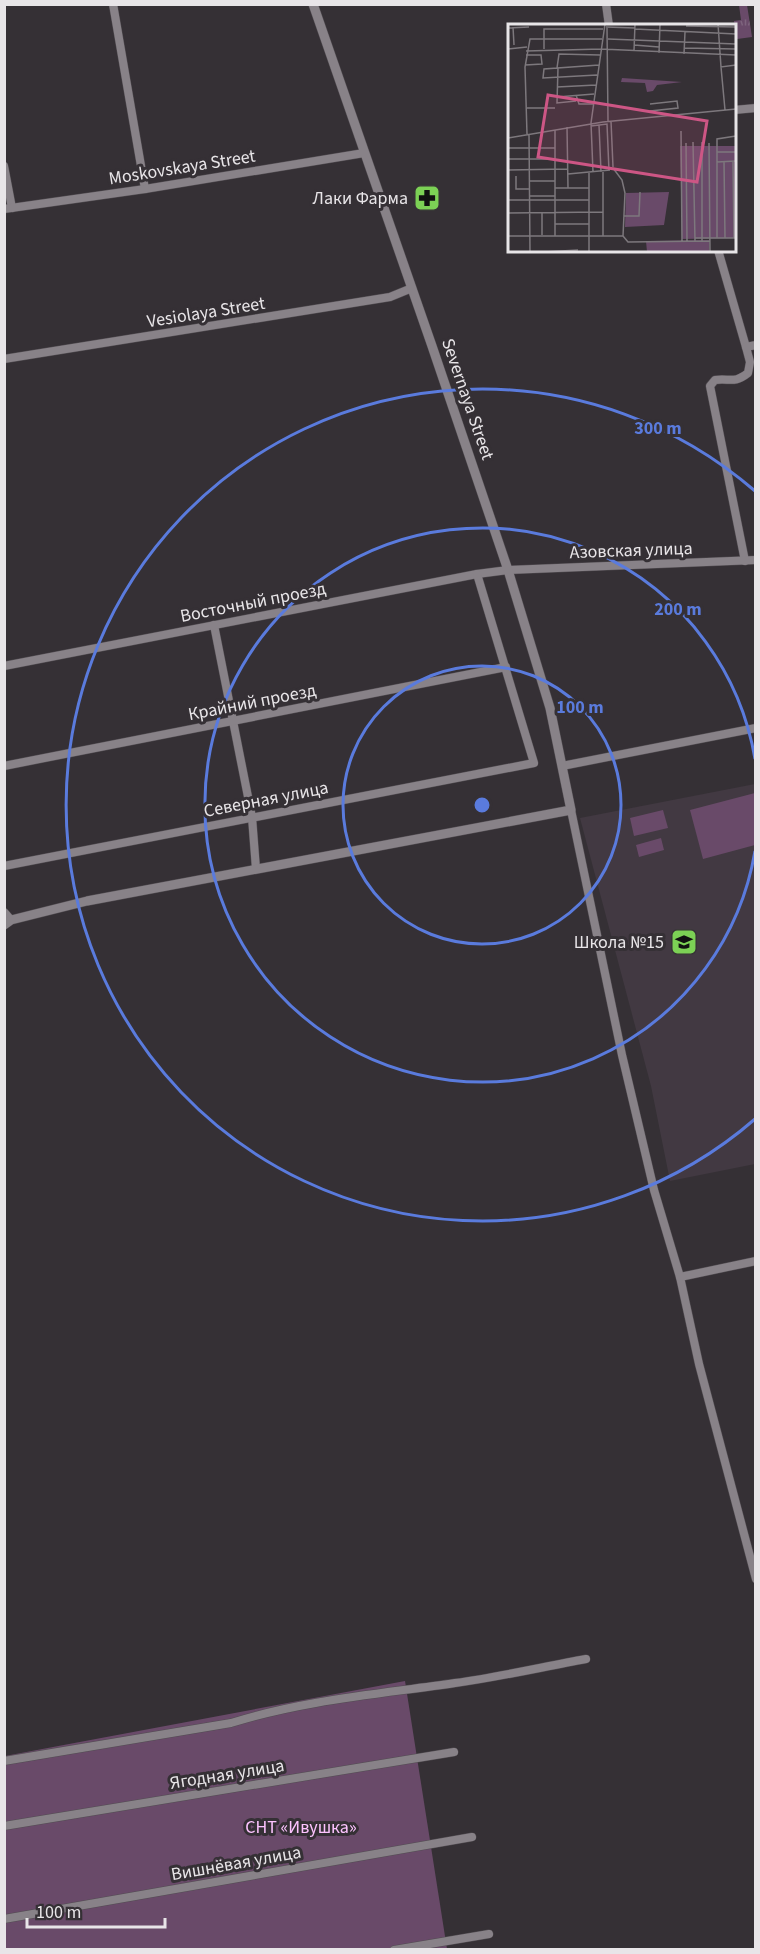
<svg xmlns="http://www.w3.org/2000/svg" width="760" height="1954" font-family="'Source Sans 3',sans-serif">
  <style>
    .built { fill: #423942 }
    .grass { fill: url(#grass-tufts) }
    .garden { fill: #694a69 }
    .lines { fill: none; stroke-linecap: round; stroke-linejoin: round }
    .minor-casing { stroke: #524d52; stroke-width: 9 }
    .tertiary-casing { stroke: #524d52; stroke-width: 10 }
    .minor { stroke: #888288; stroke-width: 8 }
    .tertiary { stroke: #888288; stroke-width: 9 }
    .ring { fill: none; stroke: #5a7bdd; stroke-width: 3 }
    .labels { text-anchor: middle; stroke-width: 6; stroke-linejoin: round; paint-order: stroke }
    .street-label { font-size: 18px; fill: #e8e5e8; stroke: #353035 }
    .poi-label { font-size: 18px; fill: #e8e5e8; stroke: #353035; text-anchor: end }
    .park-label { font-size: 18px; fill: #fdc3ff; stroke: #353035 }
    .inset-road { fill: none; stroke: #7d787d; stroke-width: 1.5 }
    .view { fill: #cd5685; fill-opacity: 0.15; stroke: #cd5685; stroke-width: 3 }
    .inset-edge { fill: none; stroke: #e8e5e8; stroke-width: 3 }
    .centre { fill: #5a7bdd; stroke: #353035; stroke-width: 3 }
    .ring-label { font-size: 18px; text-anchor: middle; font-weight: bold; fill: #5a7bdd; stroke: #353035; stroke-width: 6; stroke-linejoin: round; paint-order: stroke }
  </style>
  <defs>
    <pattern id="grass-tufts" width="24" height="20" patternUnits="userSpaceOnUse" patternTransform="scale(1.5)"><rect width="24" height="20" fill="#694a69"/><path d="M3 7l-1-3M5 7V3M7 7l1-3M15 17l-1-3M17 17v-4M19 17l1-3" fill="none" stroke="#7e647e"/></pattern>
  </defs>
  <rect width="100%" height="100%" fill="#353035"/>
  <!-- built -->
  <polygon class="built" points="755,784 755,1164 670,1181 651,1086 580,818"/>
  <!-- grass -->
  <polygon class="grass" points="739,5 747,5 752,37 737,39 734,21 741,20"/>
  <!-- garden -->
  <g class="garden">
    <polygon points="755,793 755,845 703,859 690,810"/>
    <polygon points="663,810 668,828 634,836 630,818"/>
    <polygon points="661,838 664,850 639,857 636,845"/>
    <polygon points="405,1681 447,1949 5,1950 5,1756"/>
  </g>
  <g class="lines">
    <!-- minor casing -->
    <g class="minor-casing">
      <g id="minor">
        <polyline points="113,4 145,189"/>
        <polyline points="606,4 609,26"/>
        <polyline points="734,110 756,108"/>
        <polyline points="4,166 12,208"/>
        <polyline points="4,209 145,189 364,153"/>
        <polyline points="718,250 746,347"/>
        <polyline points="4,359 390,297 412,288"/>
        <path d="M745,561L710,386L715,380C730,378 734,384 748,373L750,362L746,347L756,345"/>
        <polyline points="214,625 252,817 256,869"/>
        <polyline points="4,666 477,574 508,570 756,560"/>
        <polyline points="4,766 506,667"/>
        <polyline points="562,766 756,728"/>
        <polyline points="571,810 622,1055 654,1190 680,1277 699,1364 756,1579"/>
        <polyline points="4,866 534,763 477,574"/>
        <polyline points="4,912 11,920"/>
        <polyline points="680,1277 756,1261"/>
        <path d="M4,1761L231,1723C304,1700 380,1694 455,1683C499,1677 542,1667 586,1659"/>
        <polyline points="4,1826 454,1752"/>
        <polyline points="4,1919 472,1837"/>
        <polyline points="394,1950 489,1934"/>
      </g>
    </g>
    <!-- tertiary casing -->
    <g class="tertiary-casing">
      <polyline id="tertiary" points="4,925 11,920 87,901 571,810 550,708 508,570 432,346 313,4"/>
    </g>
    <!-- minor -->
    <use href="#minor" class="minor"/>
    <!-- tertiary -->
    <use href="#tertiary" class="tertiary"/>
  </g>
  <!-- distance rings -->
  <g class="ring">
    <circle cx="482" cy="805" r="139"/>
    <path d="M755 851A277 277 0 1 1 755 759"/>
    <path d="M755 1119A416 416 0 1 1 755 491"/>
  </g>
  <!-- icons -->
  <defs>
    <g id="pharmacy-square" transform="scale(1.35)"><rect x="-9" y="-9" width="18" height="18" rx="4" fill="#7cd155" stroke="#353035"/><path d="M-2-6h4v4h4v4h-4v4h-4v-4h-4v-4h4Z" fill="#111"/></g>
    <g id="school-square" transform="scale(1.35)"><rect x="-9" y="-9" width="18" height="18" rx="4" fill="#7cd155" stroke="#353035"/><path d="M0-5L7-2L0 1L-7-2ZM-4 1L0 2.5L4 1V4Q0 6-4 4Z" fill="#111"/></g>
  </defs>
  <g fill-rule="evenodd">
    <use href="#pharmacy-square" x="427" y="198"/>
    <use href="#school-square" x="684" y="942"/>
  </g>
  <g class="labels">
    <!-- street labels -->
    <g class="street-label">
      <text transform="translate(182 167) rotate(-9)" y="6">Moskovskaya Street</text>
      <text transform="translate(206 312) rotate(-9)" y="6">Vesiolaya Street</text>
      <text transform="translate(468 399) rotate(71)" y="6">Severnaya Street</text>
      <text transform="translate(631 550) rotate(-2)" y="6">Азовская улица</text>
      <text transform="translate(253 602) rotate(-11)" y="6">Восточный проезд</text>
      <text transform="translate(252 702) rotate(-11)" y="6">Крайний проезд</text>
      <text transform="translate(266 799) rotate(-11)" y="6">Северная улица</text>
      <text transform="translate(227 1774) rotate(-9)" y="6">Ягодная улица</text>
      <text transform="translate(236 1863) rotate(-10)" y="6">Вишнёвая улица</text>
    </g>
    <!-- poi labels -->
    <g class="poi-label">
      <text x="408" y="204">Лаки Фарма</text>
      <text x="664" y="948">Школа №15</text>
    </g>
    <!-- park labels -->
    <g class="park-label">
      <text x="301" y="1833">СНТ «Ивушка»</text>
    </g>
  </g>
  <!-- overview -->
  <g transform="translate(508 24)">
    <rect width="228" height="228" fill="#353035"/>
    <path d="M114,54L174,58L149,61L145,67L139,68L137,59L113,58Z" fill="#694a69"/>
    <path d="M161,168L156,201L117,203L118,169Z" fill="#694a69"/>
    <path d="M172,122H228V214L174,215ZM201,216V228H139L138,217Z" fill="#694a69"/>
    <path class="inset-road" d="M210,0L213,43L228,41M178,2L228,3M5,3L6,21M98,3L127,4M99,3L100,97M0,4L21,3M127,5L228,10M100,15L228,20M126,21L151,23M176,24L228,25M0,25L19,23M36,25V5H95M18,27L93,25L228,31M126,27L127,0M151,29L152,0M176,30L177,8M17,41L34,40L33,31H18M213,43L217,86M49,44L51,30L92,31M50,44L49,79L68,77M89,51L35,54L36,45L91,41M49,63L88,61M68,71L71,80H85M49,73L86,70M142,80L169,77L170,84L142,87M19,84H47M103,97L105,143M91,101L93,148M83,102L99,100L101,147M59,103L60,164M47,106V212M173,107L174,217M19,110L17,43L22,15H94M21,110L22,228M0,114L95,98L228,85M185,118L187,217M194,118V217M178,119L179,217M201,119L202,228M0,124H47M209,128H228M0,135H47M216,137L217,214M225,137L226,214M209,138L228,137M105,144L114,156L117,169L115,212M0,146L59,145M85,148L83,99L97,0M95,148V212M81,149V228M60,150L102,146M8,152V165H22M22,157H47M47,164H81M22,172H47M0,176H81M0,189L95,188M116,192H131L132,168M47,200H81M34,211V189M0,212H115M115,212L120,218L202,217M187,214H227M209,214V115L228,112M36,228L70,226"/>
    <path class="view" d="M40,71L199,97L189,158L30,133Z"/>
    <rect width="228" height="228" class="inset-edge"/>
  </g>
  <circle cx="482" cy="805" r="9" class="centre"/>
  <g class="ring-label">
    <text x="658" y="434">300 m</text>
    <text x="678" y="615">200 m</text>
    <text x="580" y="713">100 m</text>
  </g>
  <!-- border -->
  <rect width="760" height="1954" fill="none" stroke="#e8e5e8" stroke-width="12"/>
  <!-- scale -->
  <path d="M27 1918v9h138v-9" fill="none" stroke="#e8e5e8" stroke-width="3"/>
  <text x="36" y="1918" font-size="18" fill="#e8e5e8" stroke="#353035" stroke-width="4.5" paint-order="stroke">100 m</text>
</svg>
